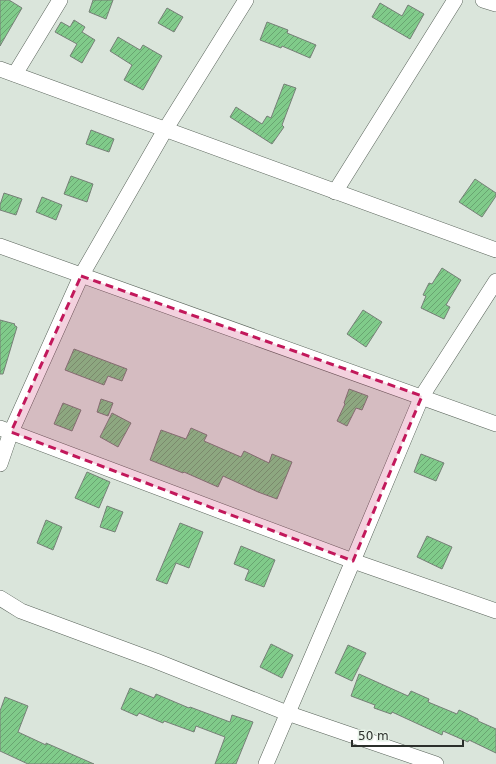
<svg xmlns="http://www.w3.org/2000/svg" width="496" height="764" font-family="'DejaVu Sans',sans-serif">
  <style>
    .building { fill: url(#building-hatch); stroke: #768077 }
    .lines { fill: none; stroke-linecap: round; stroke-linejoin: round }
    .minor-casing { stroke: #5a645b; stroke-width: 16 }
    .minor { stroke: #fff; stroke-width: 15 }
    .marked { fill: #c2185b; fill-opacity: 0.2; stroke: #c2185b; stroke-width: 3; stroke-dasharray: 8 5; stroke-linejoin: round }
  </style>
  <defs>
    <pattern id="building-hatch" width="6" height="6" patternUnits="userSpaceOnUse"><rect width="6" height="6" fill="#80cb8a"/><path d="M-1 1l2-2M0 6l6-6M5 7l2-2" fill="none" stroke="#69a571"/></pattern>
  </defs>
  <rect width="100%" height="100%" fill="#dae5db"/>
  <!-- building -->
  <g class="building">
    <polygon points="0,0 9,0 22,8 0,46"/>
    <polygon points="93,0 113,0 106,19 89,12"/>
    <polygon points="380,3 402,16 408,5 424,14 410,39 372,17"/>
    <polygon points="167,8 183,17 174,32 158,23"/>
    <polygon points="74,20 85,27 82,32 95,40 82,63 70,56 77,44 55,32 61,22 70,27"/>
    <polygon points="267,22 288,30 287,33 316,45 310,58 282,46 281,48 260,40"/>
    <polygon points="118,37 140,50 143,45 162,56 143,90 124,80 132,65 110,51"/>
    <polygon points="284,84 296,88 282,125 284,127 272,144 230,117 236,107 262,124 267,116 271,118"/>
    <polygon points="91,130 114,139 109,152 86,144"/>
    <polygon points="71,176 93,184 87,202 64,194"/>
    <polygon points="475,179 496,193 496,196 482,217 459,202"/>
    <polygon points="4,193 22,199 16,215 0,210 0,205"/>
    <polygon points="42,197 62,205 56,220 36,212"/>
    <polygon points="442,268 461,280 446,305 450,307 444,319 421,308 426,296 423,295 429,283 432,284"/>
    <polygon points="363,310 382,322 366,347 347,334"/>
    <polygon points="0,320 15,324 14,325 17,327 3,374 0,374"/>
    <polygon points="74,349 127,369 122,381 108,376 104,385 65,370"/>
    <polygon points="349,389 368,396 362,410 356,408 347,426 337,421 345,404 344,403"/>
    <polygon points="101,399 113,403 108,416 97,412"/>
    <polygon points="63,403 81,410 72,431 54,424"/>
    <polygon points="112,413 131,423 118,447 100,437"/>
    <polygon points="191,428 207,435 204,441 241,457 244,451 269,463 272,454 292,462 277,499 258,492 223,476 218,487 184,472 183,473 150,460 161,430 186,439"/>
    <polygon points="421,454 444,463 436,481 414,472"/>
    <polygon points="87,472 110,482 99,508 75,498"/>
    <polygon points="107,506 123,512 115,532 100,527"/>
    <polygon points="46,520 62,527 53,550 37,543"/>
    <polygon points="180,523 203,532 189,568 176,563 167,584 156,580"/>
    <polygon points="427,536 452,547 442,569 417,557"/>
    <polygon points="241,546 275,560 264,587 245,580 249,570 234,564"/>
    <polygon points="271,644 293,655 282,678 260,667"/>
    <polygon points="348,645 366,653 352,681 335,673"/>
    <polygon points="359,674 408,696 411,691 429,699 428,702 457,714 459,710 478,719 478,721 496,729 496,753 469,740 468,742 443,731 442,735 392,712 391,714 374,708 375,705 351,696"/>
    <polygon points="130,688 154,698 156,694 189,708 190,707 230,722 232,715 253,722 236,764 215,764 225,737 196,726 194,732 164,721 163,723 139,713 137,716 121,709"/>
    <polygon points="5,697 28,706 18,732 46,745 46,743 94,764 28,764 0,751 0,711"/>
  </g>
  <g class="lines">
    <!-- minor casing -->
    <g class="minor-casing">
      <g id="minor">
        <polyline points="483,0 496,4"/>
        <polyline points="0,69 496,250"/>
        <polyline points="15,74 60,0"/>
        <polyline points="335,192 455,0"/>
        <polyline points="0,246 496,424"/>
        <polyline points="0,428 353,561 496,611"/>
        <polyline points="0,464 11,432 81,276 165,130 246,0"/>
        <polyline points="0,598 21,611 156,661 287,713 436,764"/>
        <polyline points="266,764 353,561 422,396 496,281"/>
      </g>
    </g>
    <!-- minor -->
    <use href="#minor" class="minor"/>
  </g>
  <!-- marked area -->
  <path class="marked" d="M81,276L422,396L353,561L11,432Z"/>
  <!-- scale -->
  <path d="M352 740v6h111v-6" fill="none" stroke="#2b2f2b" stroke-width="2"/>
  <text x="358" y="740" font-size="12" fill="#2b2f2b" stroke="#e7f2e8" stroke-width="3" paint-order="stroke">50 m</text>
</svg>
